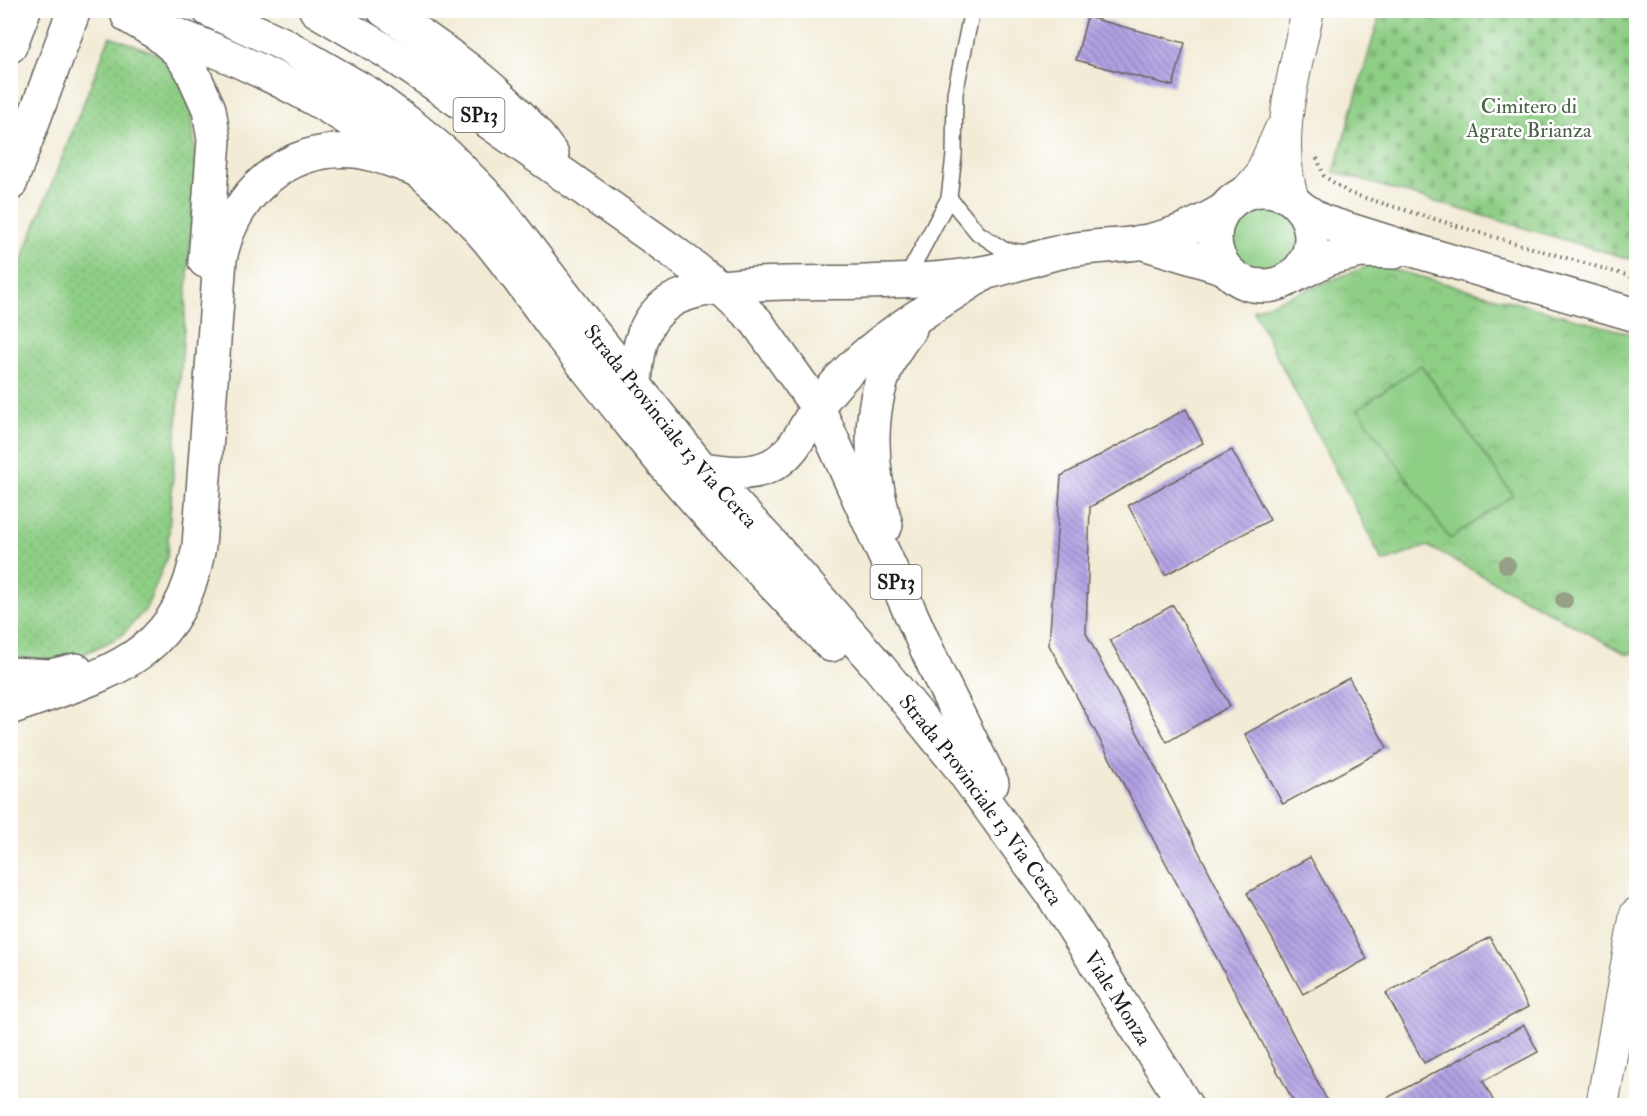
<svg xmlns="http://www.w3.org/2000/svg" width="1647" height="1116" font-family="'IM FELL Double Pica',serif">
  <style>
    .grass { fill: url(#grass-dots); stroke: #557550; stroke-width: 1.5 }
    .cemetery { fill: url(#cemetery-stones); stroke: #557550; stroke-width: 1.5 }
    .park { fill: url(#park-crowns); stroke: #557550; stroke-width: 1.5 }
    .garden { fill: #8ece85; stroke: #557550; stroke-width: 1.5 }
    .building { fill: url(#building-back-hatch) }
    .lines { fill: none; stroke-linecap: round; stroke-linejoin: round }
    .lane-casing { stroke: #67645d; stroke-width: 18 }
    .street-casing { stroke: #67645d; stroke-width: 34 }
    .secondary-casing { stroke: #67645d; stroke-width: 36 }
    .primary-casing { stroke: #67645d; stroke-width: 36 }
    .highway-casing { stroke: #67645d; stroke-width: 36 }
    .path { stroke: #67645d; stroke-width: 4; stroke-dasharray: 1.5 4.5; stroke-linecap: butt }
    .lane { stroke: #fff; stroke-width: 15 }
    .street { stroke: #fff; stroke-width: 32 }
    .secondary { stroke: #fff; stroke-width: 33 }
    .primary { stroke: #fff; stroke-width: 33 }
    .highway { stroke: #fff; stroke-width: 33 }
    .tree { fill: #96a087 }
    .labels { text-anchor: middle; stroke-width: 5; stroke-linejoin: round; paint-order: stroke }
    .shield { fill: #fff; stroke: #606060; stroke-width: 1.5 }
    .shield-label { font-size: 20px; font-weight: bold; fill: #1c1c1c }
    .park-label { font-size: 21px; fill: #4a6346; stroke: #fff }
    .street-label { font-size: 21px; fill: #1c1c1c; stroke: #fff }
  </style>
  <defs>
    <pattern id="grass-dots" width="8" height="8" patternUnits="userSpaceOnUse" patternTransform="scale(1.5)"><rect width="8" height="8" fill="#8ece85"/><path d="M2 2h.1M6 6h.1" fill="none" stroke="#7ab072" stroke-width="1.8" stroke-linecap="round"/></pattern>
    <pattern id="cemetery-stones" width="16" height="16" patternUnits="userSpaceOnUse" patternTransform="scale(1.5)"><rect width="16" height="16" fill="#8ece85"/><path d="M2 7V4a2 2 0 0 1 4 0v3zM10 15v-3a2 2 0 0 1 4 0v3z" fill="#7ab072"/></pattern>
    <pattern id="park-crowns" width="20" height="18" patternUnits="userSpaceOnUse" patternTransform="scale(1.5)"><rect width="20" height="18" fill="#8ece85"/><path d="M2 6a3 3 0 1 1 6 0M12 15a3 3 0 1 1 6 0" fill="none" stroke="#7ab072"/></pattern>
    <pattern id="building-back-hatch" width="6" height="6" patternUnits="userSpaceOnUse" patternTransform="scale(1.5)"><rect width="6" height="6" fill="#b1a0e3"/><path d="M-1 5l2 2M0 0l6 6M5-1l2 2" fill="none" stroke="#8f82b7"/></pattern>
  </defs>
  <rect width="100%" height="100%" fill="#fff"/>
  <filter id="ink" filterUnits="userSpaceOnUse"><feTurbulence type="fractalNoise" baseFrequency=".0167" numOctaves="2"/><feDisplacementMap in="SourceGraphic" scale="12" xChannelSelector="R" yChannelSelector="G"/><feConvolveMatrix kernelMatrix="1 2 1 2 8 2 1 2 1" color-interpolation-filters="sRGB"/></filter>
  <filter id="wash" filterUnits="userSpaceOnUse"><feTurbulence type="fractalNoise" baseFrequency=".008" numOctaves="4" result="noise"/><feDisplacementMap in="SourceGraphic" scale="24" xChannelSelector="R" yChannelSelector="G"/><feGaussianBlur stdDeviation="1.35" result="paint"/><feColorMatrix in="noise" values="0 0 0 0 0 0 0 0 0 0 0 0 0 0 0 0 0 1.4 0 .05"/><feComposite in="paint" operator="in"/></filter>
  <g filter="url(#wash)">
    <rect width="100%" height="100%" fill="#f2ebd6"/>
    <!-- grass -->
    <polygon class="grass" points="110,36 158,54 177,77 192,112 196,166 167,557 146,609 120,637 73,659 39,661 11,657 11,287"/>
    <!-- cemetery -->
    <polygon class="cemetery" points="1381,11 1636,11 1636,261 1334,172"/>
    <!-- park -->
    <polygon class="park" points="1373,264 1636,335 1636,650 1628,655 1428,546 1383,562 1253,310"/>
    <!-- garden -->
    <g class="garden">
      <circle cx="1263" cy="238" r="36"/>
      <polygon points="1421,365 1513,495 1450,539 1358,409"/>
    </g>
    <g id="blocks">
      <!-- building -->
      <g class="building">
        <polygon points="1087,17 1185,43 1173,86 1076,60"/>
        <polygon points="1186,409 1203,443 1090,507 1086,633 1330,1106 1296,1106 1049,645 1061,476"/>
        <polygon points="1232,450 1270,520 1165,575 1128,505"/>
        <polygon points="1173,605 1230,706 1167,742 1110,640"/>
        <polygon points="1349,678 1387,748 1283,804 1245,734"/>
        <polygon points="1310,857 1367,959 1303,994 1247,893"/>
        <polygon points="1490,937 1528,1007 1424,1063 1386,993"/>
        <polygon points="1524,1025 1538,1052 1483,1081 1496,1106 1372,1106"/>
      </g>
    </g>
  </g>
  <g filter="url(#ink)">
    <use href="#blocks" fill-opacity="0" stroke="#67645d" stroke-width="1.5"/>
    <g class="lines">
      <!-- lane casing -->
      <g class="lane-casing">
        <g id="lane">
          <polyline points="949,198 978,233 1004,250 1026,253"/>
          <polyline points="905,281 949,198 954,155 955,93 972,10"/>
        </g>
      </g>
      <!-- street casing -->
      <g class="street-casing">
        <g id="street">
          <polyline points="1245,193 1260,176 1280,131"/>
          <path d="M1293,200C1273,137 1295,73 1308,10"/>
          <polyline points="1602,1106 1636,914"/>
        </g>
      </g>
      <!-- secondary casing -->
      <g class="secondary-casing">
        <g id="secondary">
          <circle cx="1263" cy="238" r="48"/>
          <polyline points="1300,207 1321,221 1423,253 1636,315"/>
          <polyline points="1292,277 1330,258 1362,251 1394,252"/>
        </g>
      </g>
      <!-- primary casing -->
      <g class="primary-casing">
        <g id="primary">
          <path id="s1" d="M209,10L283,44L369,94L411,125L447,155L493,202L589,328L702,469L769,541L878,666L957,763L1050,891L1186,1106"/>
          <polyline points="316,10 389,53 435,84 672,251 721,288 756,321 818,408 938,674 992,783"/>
          <path d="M384,10C447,53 508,92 552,155"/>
          <path d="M146,23C251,62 353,110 437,186C482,226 516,276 552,324C578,358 605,391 631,424C693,502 763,573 831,645"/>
          <polyline points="1140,242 1225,268"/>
          <path d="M635,385C637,353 641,319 671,301C709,278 817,284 864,282C904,281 947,280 987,272C1015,266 1042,255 1070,250C1092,246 1115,246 1138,243C1167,238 1197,226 1222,211"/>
          <path d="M702,469C723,472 750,476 770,466C795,455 806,423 821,402C829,392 838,381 848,371C887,332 936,305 982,275"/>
          <path d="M886,525C867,460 864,383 910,329"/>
        </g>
      </g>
      <!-- highway casing -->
      <g class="highway-casing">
        <g id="highway">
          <polyline points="128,16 158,34 178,51 191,69 209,109 214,140 205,261"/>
          <polyline points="10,46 24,10"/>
          <polyline points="10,184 74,10"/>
          <polyline points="10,674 50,676 76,670"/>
          <path d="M10,708C106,673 179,662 199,546L220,259C233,194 287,145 355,151C376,153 398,163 418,170"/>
        </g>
      </g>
      <!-- path -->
      <polyline class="path" points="1317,158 1324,176 1349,193 1477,232 1636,278"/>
      <!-- lane -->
      <use href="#lane" class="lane"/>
      <!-- street -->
      <use href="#street" class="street"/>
      <!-- secondary -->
      <use href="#secondary" class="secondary"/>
      <!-- primary -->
      <use href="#primary" class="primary"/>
      <!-- highway -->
      <use href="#highway" class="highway"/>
    </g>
    <!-- trees -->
    <g class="tree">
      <circle cx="1507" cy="565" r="9"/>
      <circle cx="1564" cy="600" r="9"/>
    </g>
  </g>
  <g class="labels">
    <!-- shield labels -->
    <g class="shield">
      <rect x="453.5" y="98" width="51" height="34" rx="4.5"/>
      <rect x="870.5" y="565" width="51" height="34" rx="4.5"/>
    </g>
    <g class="shield-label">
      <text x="479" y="122">SP13</text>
      <text x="896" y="589">SP13</text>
    </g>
    <!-- park labels -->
    <g class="park-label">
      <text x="1529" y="113">Cimitero di<tspan x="1529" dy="24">Agrate Brianza</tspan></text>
    </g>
    <!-- street labels -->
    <g class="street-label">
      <text dy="7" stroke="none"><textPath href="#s1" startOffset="632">Strada Provinciale 13 Via Cerca</textPath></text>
      <text dy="7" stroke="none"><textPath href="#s1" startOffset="1118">Strada Provinciale 13 Via Cerca</textPath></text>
      <text dy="7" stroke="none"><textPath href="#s1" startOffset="1359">Viale Monza</textPath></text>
    </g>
  </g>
  <!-- margin -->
  <rect width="1647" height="1116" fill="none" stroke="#fff" stroke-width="36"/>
</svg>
